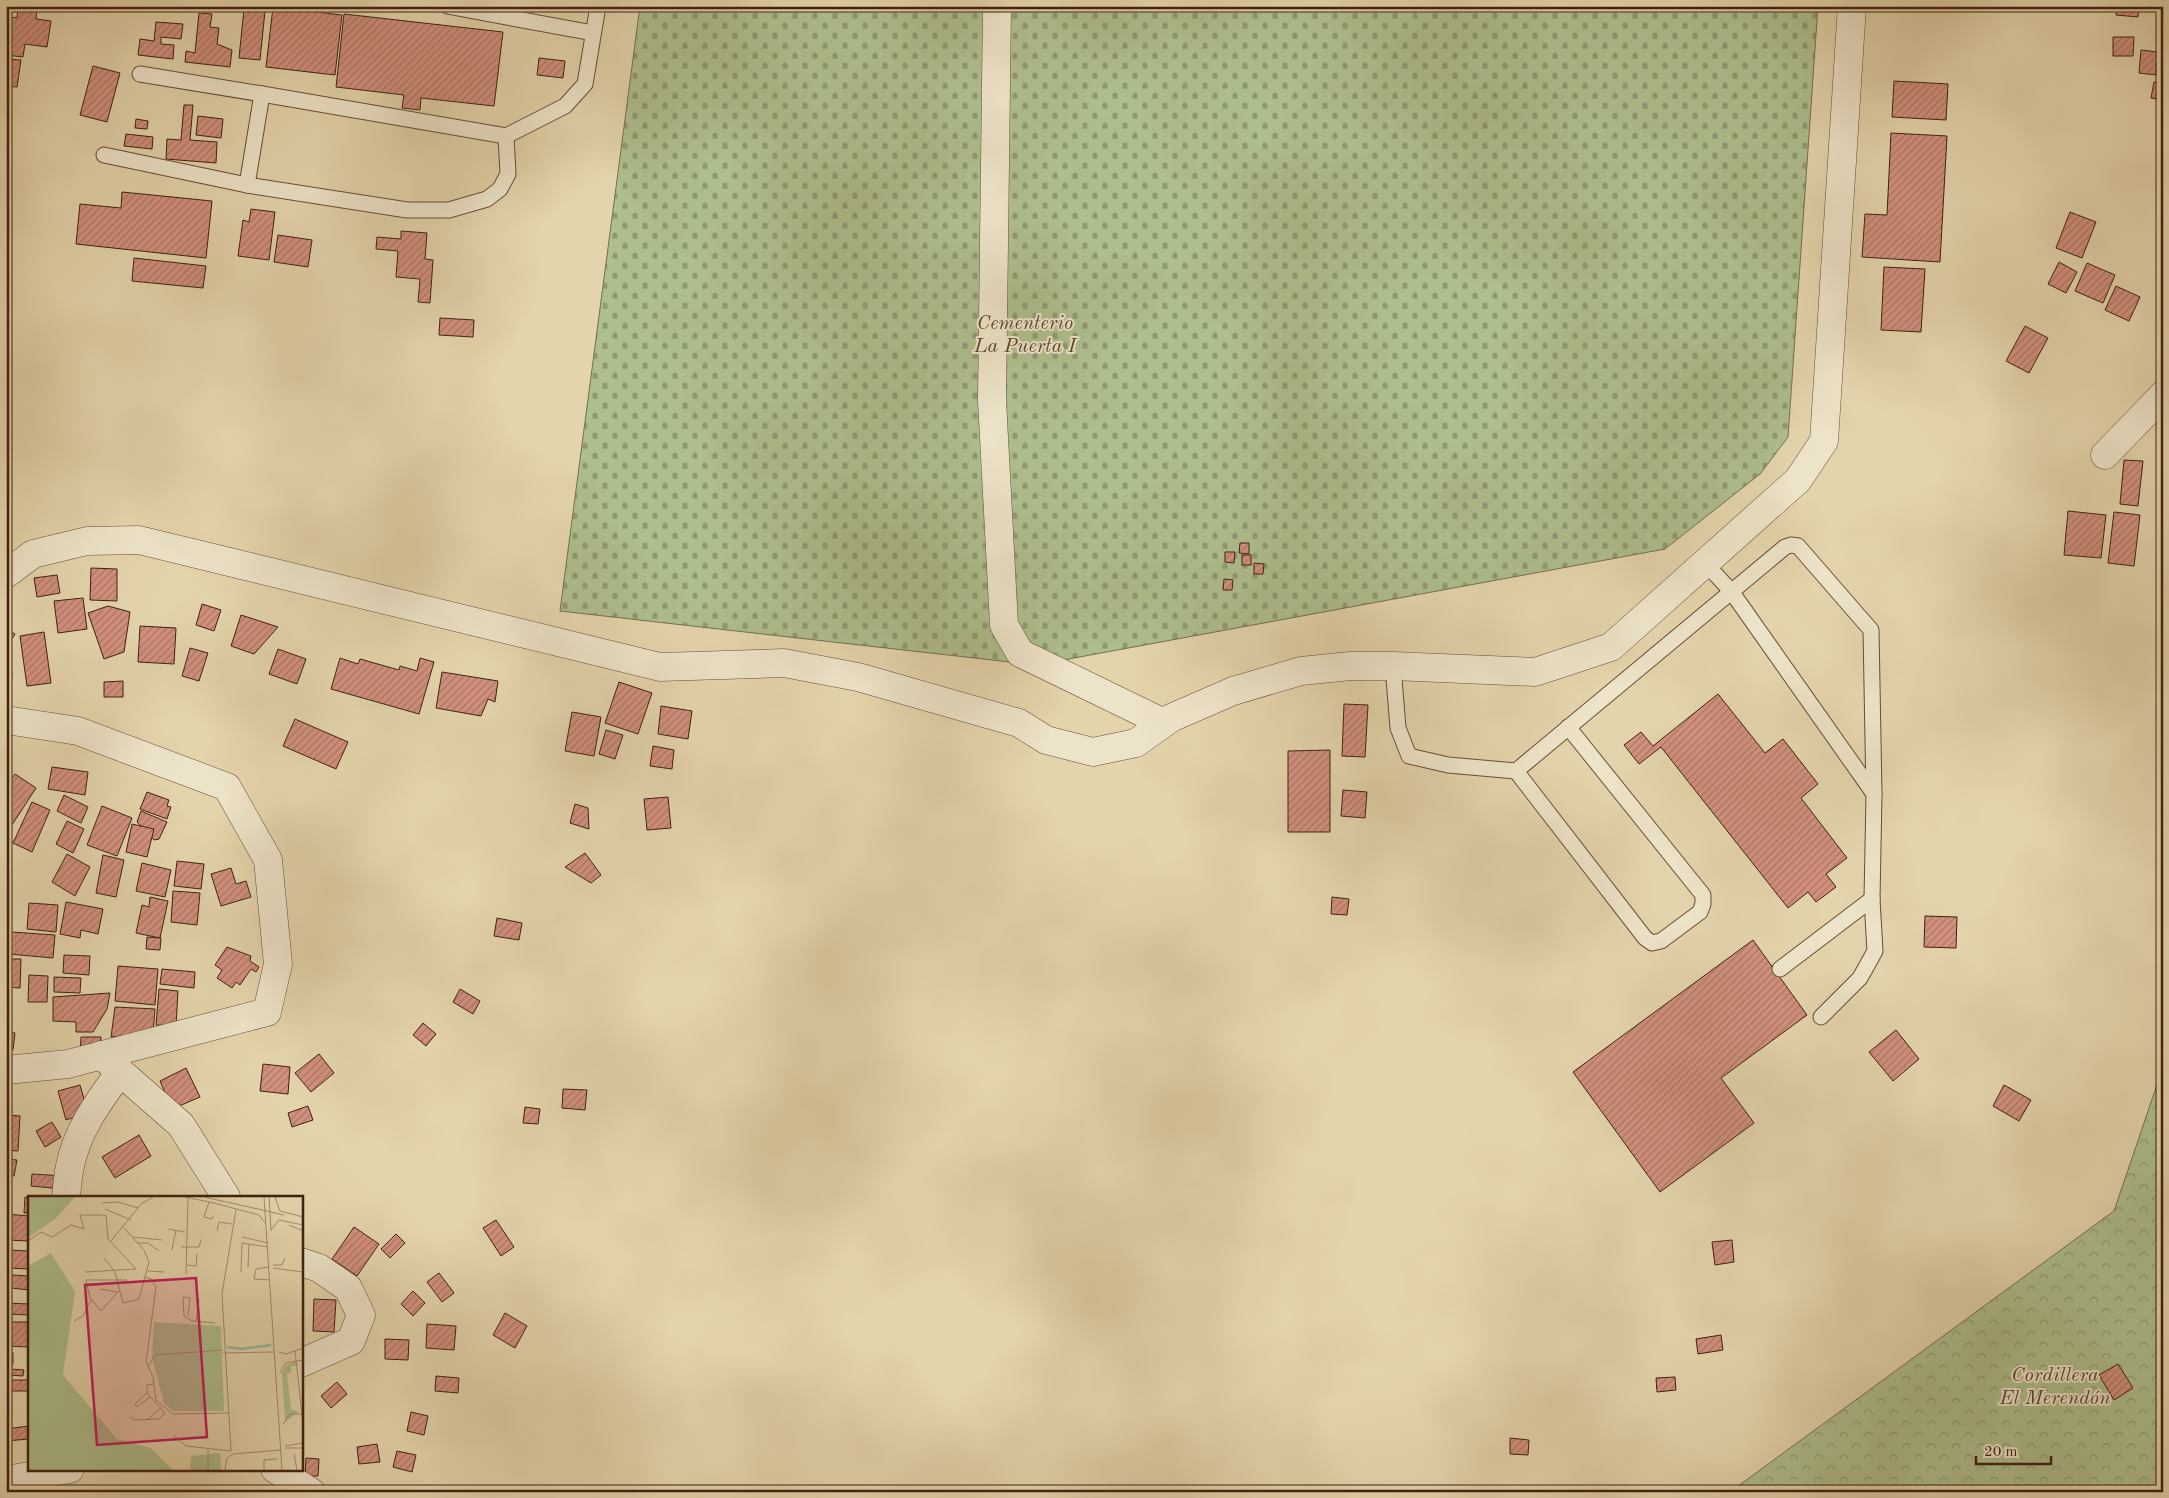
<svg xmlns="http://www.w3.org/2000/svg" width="2169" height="1498" font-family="'Old Standard TT',serif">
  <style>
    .forest { fill: url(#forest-crowns); stroke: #766f4e }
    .cemetery { fill: url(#cemetery-stones); stroke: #766f4e }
    .building { fill: url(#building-hatch); stroke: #3f2010 }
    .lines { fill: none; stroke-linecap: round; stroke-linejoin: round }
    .lane-casing { stroke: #684d37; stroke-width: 17 }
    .street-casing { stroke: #684d37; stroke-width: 29 }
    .lane { stroke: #ede3c8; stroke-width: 15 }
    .street { stroke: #ede3c8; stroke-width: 28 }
    .labels { text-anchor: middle; stroke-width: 4; stroke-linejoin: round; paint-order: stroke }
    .park-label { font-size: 20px; font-style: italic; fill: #5b482f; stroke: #ede3c8 }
    .inset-river { fill: none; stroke: #96b8a7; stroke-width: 2.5 }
    .inset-road { fill: none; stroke: #a28c6d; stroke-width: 1 }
    .view { fill: #c2185b; fill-opacity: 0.15; stroke: #c2185b; stroke-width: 2.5 }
    .inset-edge { fill: none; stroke: #3f2010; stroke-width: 2.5 }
  </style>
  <defs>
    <pattern id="forest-crowns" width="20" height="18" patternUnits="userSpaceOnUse" patternTransform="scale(1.25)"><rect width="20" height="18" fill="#aebe8d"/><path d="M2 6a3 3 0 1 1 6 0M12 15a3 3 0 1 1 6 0" fill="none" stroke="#8f9a72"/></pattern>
    <pattern id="cemetery-stones" width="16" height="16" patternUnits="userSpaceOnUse" patternTransform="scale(1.25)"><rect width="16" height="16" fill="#aebe8d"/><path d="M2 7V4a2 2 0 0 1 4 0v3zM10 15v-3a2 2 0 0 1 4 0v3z" fill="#8f9a72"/></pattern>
    <pattern id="building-hatch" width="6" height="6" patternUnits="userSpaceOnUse" patternTransform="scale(1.25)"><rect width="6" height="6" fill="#d2917e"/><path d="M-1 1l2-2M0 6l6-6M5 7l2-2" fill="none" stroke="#ac7666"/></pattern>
  </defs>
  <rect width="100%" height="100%" fill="#e4d4ab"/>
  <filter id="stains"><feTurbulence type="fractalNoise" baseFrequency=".004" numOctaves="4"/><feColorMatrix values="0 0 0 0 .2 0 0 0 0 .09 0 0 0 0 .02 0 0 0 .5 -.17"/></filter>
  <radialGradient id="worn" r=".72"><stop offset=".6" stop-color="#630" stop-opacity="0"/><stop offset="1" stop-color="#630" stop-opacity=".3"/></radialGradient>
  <!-- forest -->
  <polygon class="forest" points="2163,1067 2163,1492 1730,1492 2114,1211"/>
  <!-- cemetery -->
  <polygon class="cemetery" points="640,6 1818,6 1788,437 1760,474 1665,549 1036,665 560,611"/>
  <!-- building -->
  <g class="building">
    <polygon points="18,6 37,6 36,19 51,21 47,47 25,44 23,57 6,55 6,16 17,18"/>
    <polygon points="2117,6 2139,6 2138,17 2116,15"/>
    <polygon points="273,7 342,15 335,75 266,67"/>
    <polygon points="244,9 265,11 260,60 239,58"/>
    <polygon points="199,13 212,14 210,27 219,28 217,44 232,50 230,67 185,62 186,51 195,53"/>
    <polygon points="344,14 503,32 494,106 421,98 420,110 402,108 404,95 336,87"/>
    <polygon points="156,22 183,24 181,39 161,37 161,44 174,45 173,59 138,55 140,39 154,41"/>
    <polygon points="2113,37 2134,37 2133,56 2113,56"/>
    <polygon points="2141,50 2158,52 2156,75 2139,73"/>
    <polygon points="539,58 565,61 563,78 537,75"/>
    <polygon points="6,59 21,60 17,87 6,86"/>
    <polygon points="93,66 120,73 107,122 80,115"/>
    <polygon points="1894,81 1948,84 1946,120 1892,117"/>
    <polygon points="2154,82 2163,83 2163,100 2151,98"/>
    <polygon points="184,105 193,105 190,140 217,142 216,163 166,159 167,139 181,140"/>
    <polygon points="198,116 223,119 221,138 196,135"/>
    <polygon points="136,119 148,121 147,129 135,128"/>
    <polygon points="1891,133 1947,136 1940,262 1862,257 1865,214 1887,215"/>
    <polygon points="126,134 153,137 152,149 124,146"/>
    <polygon points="122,192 212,201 206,258 76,244 80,204 121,208"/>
    <polygon points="251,209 275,212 269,260 238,256 243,220 249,222"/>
    <polygon points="2070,212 2096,222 2082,258 2056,248"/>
    <polygon points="401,231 427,233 425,259 433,260 430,303 418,302 420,279 396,277 398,251 376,249 377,237 401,239"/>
    <polygon points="278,235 312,240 308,267 274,262"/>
    <polygon points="134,258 206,266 203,288 132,281"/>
    <polygon points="2059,262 2077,272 2066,293 2048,284"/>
    <polygon points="2087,263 2115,275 2103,303 2075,291"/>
    <polygon points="1884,267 1925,269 1921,332 1881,330"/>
    <polygon points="2116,286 2140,297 2129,321 2105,310"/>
    <polygon points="440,318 474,320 473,337 439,335"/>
    <polygon points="2025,326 2048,338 2029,373 2006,361"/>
    <polygon points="2124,460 2143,461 2138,506 2120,504"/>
    <polygon points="2068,511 2106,515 2101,558 2064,555"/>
    <polygon points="2114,512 2140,515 2134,566 2108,563"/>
    <polygon points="1240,543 1249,543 1249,554 1239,553"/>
    <polygon points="1225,552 1235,552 1234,563 1225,562"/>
    <rect x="1242" y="555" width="9" height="10"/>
    <polygon points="1254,563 1264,564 1263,574 1254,574"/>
    <polygon points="91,568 117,569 117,601 90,600"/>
    <polygon points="57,575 60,593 37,597 34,578"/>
    <polygon points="1224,579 1233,580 1232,590 1223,590"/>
    <polygon points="83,598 87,629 58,633 54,601"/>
    <polygon points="202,604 221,610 214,631 196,625"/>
    <polygon points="108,606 130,612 124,652 104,659 88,613"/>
    <polygon points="241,615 278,627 254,654 231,646"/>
    <polygon points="140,626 176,628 174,664 138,662"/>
    <polygon points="6,629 15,634 6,649"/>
    <polygon points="44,632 51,683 27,686 20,636"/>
    <polygon points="190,648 208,653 199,681 182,676"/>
    <polygon points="278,649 306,659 297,684 269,674"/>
    <polygon points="340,658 358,664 360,659 399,670 400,666 417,671 420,658 434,662 419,714 331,689"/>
    <polygon points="6,670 12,671 11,700 6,700"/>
    <polygon points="442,672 498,681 495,702 488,699 481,716 436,708"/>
    <polygon points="123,681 123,697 104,697 104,682"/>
    <polygon points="619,682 652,693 638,734 605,723"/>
    <polygon points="1718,694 1765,753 1783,739 1818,784 1801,798 1847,858 1826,874 1836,887 1816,902 1808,892 1788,908 1661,747 1639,764 1624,745 1641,732 1653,746"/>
    <polygon points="1344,704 1368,705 1365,757 1342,756"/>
    <polygon points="661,706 692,711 688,739 658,734"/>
    <polygon points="572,712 601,717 594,756 565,751"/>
    <polygon points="295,719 348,742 336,769 283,746"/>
    <polygon points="606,730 623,735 615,759 599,754"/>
    <polygon points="653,746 674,750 672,769 650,766"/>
    <polygon points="1330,750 1330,832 1288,832 1288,751"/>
    <polygon points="52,767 88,772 85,795 48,789"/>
    <polygon points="15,774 36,788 10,828 6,825 6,787"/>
    <polygon points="1343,790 1367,792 1365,818 1341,816"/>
    <polygon points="147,792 169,800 167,806 171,807 167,819 140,809"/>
    <polygon points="64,795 88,807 81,823 57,811"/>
    <polygon points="668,797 671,828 647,830 644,799"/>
    <polygon points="32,802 50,810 32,852 13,843"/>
    <polygon points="575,804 588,808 589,829 570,823"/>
    <polygon points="102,806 132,818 117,856 87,845"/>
    <polygon points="141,811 167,822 159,839 154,840 137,822"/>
    <polygon points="67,821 84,829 73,853 56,844"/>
    <polygon points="132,824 154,829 147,857 126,852"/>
    <polygon points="585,853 601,875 591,883 565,867"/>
    <polygon points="67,854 90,867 75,896 52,882"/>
    <polygon points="103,855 124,860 116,897 96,893"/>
    <polygon points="177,861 204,864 201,889 174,886"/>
    <polygon points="142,863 171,870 165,897 136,891"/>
    <polygon points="231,868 236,884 246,881 251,897 221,906 211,874"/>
    <polygon points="173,891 200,893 197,925 171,922"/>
    <polygon points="150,897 168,901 160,938 136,933 142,905 149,907"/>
    <polygon points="1332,897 1349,899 1347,915 1331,914"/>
    <polygon points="66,902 103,909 98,934 81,930 80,938 60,934"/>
    <polygon points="29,903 58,905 56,932 27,929"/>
    <polygon points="1925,916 1957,917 1956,948 1924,947"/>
    <polygon points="497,918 522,923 519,940 494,936"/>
    <polygon points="11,932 55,935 53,958 9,954"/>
    <polygon points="147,937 161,938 160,950 146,949"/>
    <polygon points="1753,940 1807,1015 1721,1078 1754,1123 1660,1192 1573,1072"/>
    <polygon points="227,947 251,956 250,961 259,967 256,972 251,969 240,985 236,982 232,988 217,978 222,970 215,965"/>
    <polygon points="64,955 90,956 89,975 63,973"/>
    <polygon points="6,959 21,959 20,988 6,987"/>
    <polygon points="118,966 158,969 155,1005 115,1001"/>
    <polygon points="162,969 195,972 194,988 160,984"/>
    <polygon points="29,975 48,976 47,1002 28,1002"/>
    <polygon points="54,977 81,978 80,993 54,992"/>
    <polygon points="159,989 178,991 176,1026 156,1025"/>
    <polygon points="460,989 480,1001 473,1014 453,1002"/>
    <polygon points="110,993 107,1009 93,1032 76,1032 76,1022 53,1021 53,997"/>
    <polygon points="115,1007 155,1009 153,1033 111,1037"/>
    <polygon points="423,1023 436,1034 426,1046 413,1035"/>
    <polygon points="1896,1030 1919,1059 1893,1081 1869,1052"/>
    <polygon points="6,1032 15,1033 13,1050 6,1049"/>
    <polygon points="81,1037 101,1037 100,1051 80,1056"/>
    <polygon points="319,1054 334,1073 311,1092 295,1073"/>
    <polygon points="263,1064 290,1067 288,1094 260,1091"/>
    <polygon points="186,1068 200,1097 172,1109 160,1081"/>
    <polygon points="80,1085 88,1113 66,1120 58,1091"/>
    <polygon points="2004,1085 2031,1100 2019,1121 1993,1106"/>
    <polygon points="563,1089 587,1090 585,1110 562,1108"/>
    <polygon points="308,1106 313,1120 292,1127 288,1113"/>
    <polygon points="525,1107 540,1109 538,1124 523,1123"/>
    <polygon points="6,1115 20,1116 18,1151 6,1150"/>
    <polygon points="52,1122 61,1137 45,1147 36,1131"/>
    <polygon points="139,1135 151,1156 115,1178 102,1157"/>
    <polygon points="6,1159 17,1160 14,1176 6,1175"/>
    <polygon points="32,1174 64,1176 63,1189 31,1186"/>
    <polygon points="25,1197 29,1198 29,1213 24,1213"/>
    <polygon points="6,1214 29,1216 29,1241 6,1240"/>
    <polygon points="496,1220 514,1247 501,1256 483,1228"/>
    <polygon points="354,1227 379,1244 357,1276 332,1259"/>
    <polygon points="396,1234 405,1243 390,1258 381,1249"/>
    <polygon points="1732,1240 1734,1262 1715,1265 1712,1242"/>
    <polygon points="7,1250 29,1251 29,1269 7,1268"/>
    <polygon points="439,1273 454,1293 442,1302 427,1282"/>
    <polygon points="12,1275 29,1276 29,1290 11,1288"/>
    <polygon points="413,1291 425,1303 413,1316 401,1304"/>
    <polygon points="314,1299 336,1300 334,1332 313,1331"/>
    <polygon points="6,1303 29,1304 29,1315 6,1314"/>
    <polygon points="505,1313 527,1326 515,1348 493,1335"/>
    <polygon points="6,1322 28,1322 28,1347 6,1346"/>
    <polygon points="427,1324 456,1326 454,1350 426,1348"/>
    <polygon points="1721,1335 1723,1350 1698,1354 1696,1339"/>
    <polygon points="385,1339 409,1340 408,1360 385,1359"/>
    <rect x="6" y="1353" width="7" height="11"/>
    <polygon points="2118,1364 2133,1388 2114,1400 2099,1375"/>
    <polygon points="9,1369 24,1370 23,1376 9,1375"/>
    <polygon points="436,1376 459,1378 458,1393 435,1391"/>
    <polygon points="1675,1377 1676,1390 1657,1392 1656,1378"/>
    <rect x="6" y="1380" width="23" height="11"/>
    <polygon points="337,1382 347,1394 331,1408 321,1396"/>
    <polygon points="411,1412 428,1416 424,1435 407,1431"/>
    <polygon points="29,1426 29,1439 6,1441 6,1429"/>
    <polygon points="1510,1438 1529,1440 1528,1455 1510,1454"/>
    <polygon points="377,1444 380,1462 359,1464 357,1447"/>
    <polygon points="397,1451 416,1455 412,1472 393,1467"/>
    <polygon points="306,1458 319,1459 318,1476 305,1476"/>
  </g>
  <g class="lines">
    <!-- lane casing -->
    <g class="lane-casing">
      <g id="lane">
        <polyline points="447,6 593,33"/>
        <polyline points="140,74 262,94"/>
        <polyline points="506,136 508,174 500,189 487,199 449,210 407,210 247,185 262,94 506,136 565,106 585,84 598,6"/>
        <polyline points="104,155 247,185"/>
        <polyline points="1705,563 1731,591 1874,794"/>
        <polyline points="1393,666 1398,728 1409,756 1448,765 1516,771 1785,547 1791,545 1798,546 1871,630 1874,794 1872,899 1875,951 1860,978 1821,1017"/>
        <polyline points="1516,771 1645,938 1652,943 1661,941 1700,912 1703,904 1703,895 1568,727"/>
        <polyline points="1780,969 1872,899"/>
      </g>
    </g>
    <!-- street casing -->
    <g class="street-casing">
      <g id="street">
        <polyline points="997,6 992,400 1004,625 1020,653 1164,723"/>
        <polyline points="2105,455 2163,395"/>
        <polyline points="6,574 33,554 87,541 139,540 660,667 784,663 858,677 1019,723 1046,740 1093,752 1136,743 1171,718 1233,691 1301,671 1350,666 1393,666 1535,672 1611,647 1798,480 1824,441 1852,6"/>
        <polyline points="6,720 78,731 227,787 268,860 278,964 267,1012 68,1064 6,1070"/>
        <polyline points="101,1055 181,1125 226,1197"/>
        <path d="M66,1197C67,1187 68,1176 70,1166C77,1130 99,1101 120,1072"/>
        <polyline points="301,1262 319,1268 348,1288 361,1315 351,1341 301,1363"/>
        <polyline points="275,1469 311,1492"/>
        <polyline points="6,1480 70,1469"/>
      </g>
    </g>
    <!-- lane -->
    <use href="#lane" class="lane"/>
    <!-- street -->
    <use href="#street" class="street"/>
  </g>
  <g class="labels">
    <!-- park labels -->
    <g class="park-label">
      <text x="1025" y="329">Cementerio<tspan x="1025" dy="23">La Puerta I</tspan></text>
      <text x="2055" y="1381">Cordillera<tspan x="2055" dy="23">El Merendón</tspan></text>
    </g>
  </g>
  <!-- overview -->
  <g transform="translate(28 1196)">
    <rect width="275" height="275" fill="#e4d4ab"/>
    <path d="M0,1H47L28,22L0,42ZM23,57L47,95L35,179L89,243L123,252L145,274H0V70ZM267,166L269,170H263V176L259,178L263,213L271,216L257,226L254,176L259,169Z" fill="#aebe8d"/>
    <path d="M126,126L193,130L196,215H145L136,207L124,161ZM192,257L193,274H162L163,260Z" fill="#aebe8d"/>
    <path class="inset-river" d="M199,151L213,153L243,149"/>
    <path class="inset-road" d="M157,1L186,7M176,1L221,11M236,1L254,274M241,1L243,35M247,1L252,15L275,21M181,6L176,21L184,23L185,20M74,7L90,6L110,12M186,7L231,19L237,27M221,11L256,19M77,13L103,24M261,29L275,35M140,33L157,36M243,34L251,24L275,29M189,35L191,26L204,28M105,41L134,44M214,41L240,47M0,45L13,36L24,41L43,29L56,33L52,19H78L80,43L108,73L57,76M83,45L113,8L125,1M109,47H120L131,55M153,51H171L173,44M144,54L148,34M76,62L87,76L95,107L111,103L121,66L116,54L96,32M159,69L168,70L169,58M245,69H254L257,62M220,71L221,48M241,71L228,73L226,83L242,84M245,72L275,76M120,75L136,76M213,76L214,47L240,51M158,78L160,2M117,81L123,83L128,91L118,166L125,181L128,204L145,218L200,217M72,93L89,96M91,95L73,115L62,102L58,84H99M160,120L162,102L155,101L156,120L164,125L187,127M46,125L55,120L63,104M168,126L171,103M267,155L275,228M251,156L258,158L275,152M195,157L246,156M120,171L127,159L195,154M252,177L258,167L275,164M119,197L107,208L109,211L122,201M102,221L107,224L131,223L137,217L119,197V189L126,188M120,223L133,212M255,228L262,218H275M145,239L158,250L203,255L194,98L208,14M257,250L275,247M257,252H275M180,254V274M266,258L269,274M197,274L199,262L205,258L253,254M236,274V264L249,263"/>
    <path class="view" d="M168,82L179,241L69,249L57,89Z"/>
    <rect width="275" height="275" class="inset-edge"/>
  </g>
  <!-- margin -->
  <rect width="2169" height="1498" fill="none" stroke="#e4d4ab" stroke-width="25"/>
  <rect x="8" y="8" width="2154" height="1483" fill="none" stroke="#3f2010" stroke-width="2.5"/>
  <rect x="12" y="12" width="2144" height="1473" fill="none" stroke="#3f2010"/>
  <!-- scale -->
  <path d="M1976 1456v8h75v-8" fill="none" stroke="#3f2010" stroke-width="2.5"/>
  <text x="1984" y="1456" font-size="15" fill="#3f2010" stroke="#ede3c8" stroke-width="4" paint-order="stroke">20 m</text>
  <rect width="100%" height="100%" filter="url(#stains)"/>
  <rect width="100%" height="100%" fill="url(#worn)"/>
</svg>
